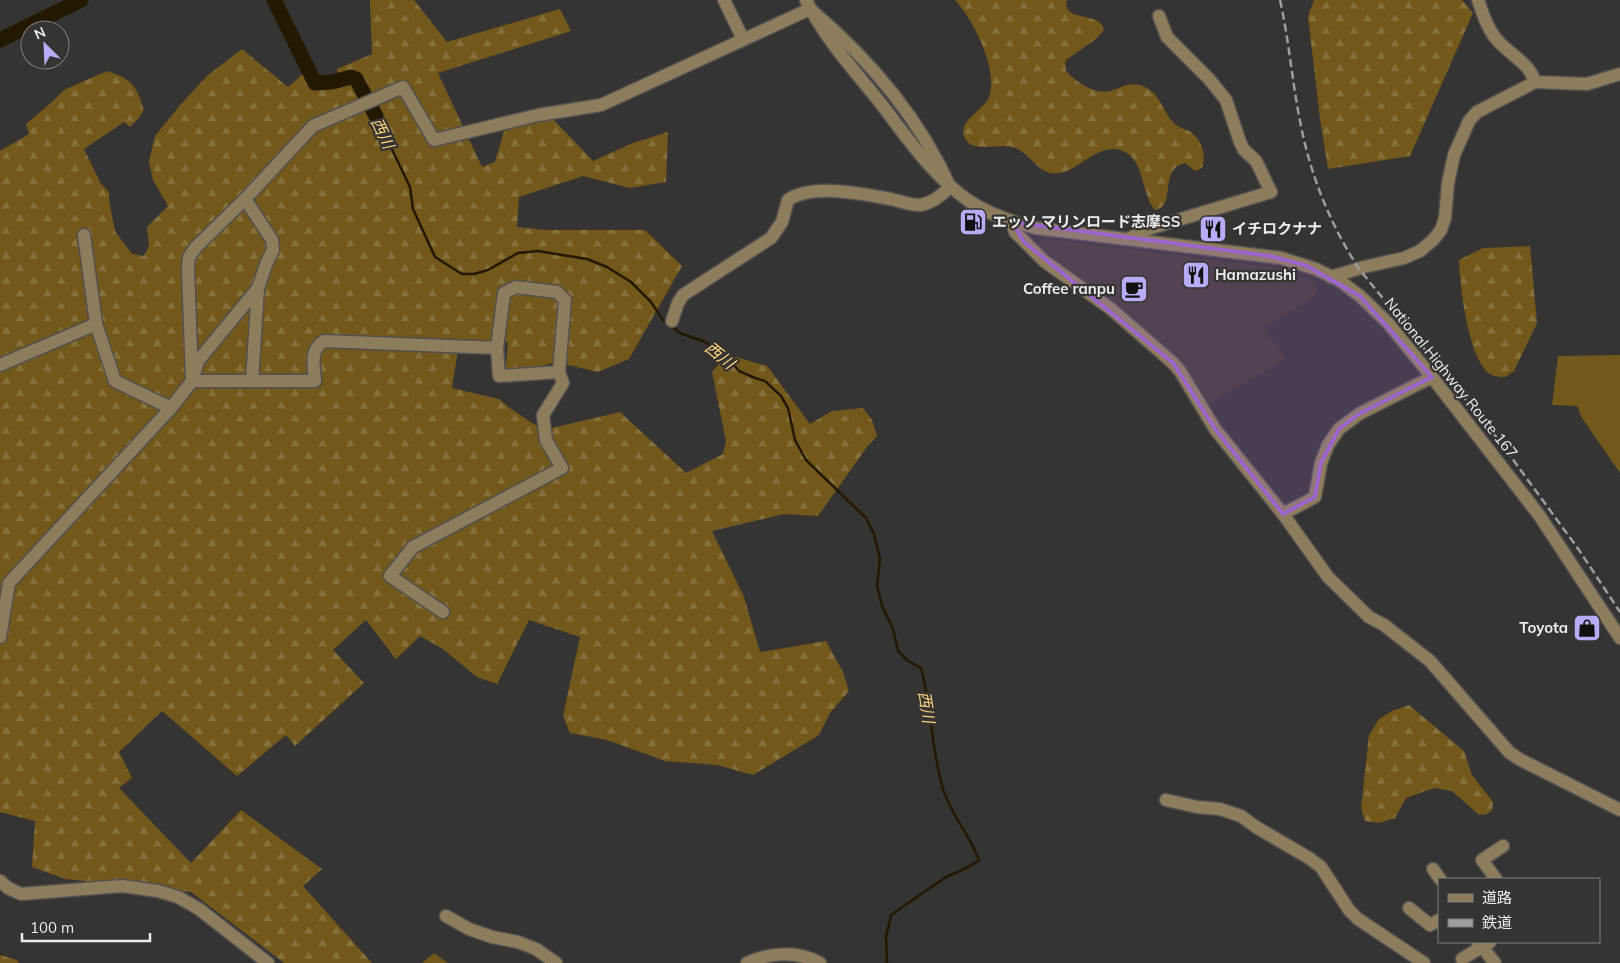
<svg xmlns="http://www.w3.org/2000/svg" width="1620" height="963" font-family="Mulish,'Noto Sans JP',sans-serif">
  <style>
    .built { fill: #3f3b33 }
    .grass { fill: #72581b }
    .forest { fill: url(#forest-firs) }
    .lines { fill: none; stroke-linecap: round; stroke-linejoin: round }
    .stream { stroke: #231800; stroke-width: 2.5 }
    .river { stroke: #231800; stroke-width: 15 }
    .minor-casing { stroke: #525150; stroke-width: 15 }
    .minor { stroke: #8e7d5d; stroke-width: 12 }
    .rail { stroke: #9e9d9c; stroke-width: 2.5; stroke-dasharray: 8 4; stroke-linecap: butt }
    .marked { fill: #9d66cc; fill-opacity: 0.2; stroke: #9d66cc; stroke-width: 4; stroke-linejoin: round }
    .labels { text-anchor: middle; stroke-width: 4.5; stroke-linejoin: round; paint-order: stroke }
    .poi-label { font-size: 15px; font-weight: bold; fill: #edeceb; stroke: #353432; text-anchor: start }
    .street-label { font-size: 15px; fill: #edeceb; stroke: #353432 }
    .water-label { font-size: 16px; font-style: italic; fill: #fad17c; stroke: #353432 }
  </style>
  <defs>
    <pattern id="forest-firs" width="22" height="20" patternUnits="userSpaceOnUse" patternTransform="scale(1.25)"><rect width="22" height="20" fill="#72581b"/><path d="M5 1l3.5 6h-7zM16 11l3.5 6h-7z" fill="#86703c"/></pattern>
  </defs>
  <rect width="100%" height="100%" fill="#353432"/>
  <!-- built -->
  <polygon class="built" points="1043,238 1286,269 1313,281 1318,290 1313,297 1264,328 1286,359 1204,406 1188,374 1036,248"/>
  <!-- grass -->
  <polygon class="grass" points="1620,355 1620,473 1582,418 1577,406 1552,405 1558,356"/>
  <!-- forest -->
  <g class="forest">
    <path d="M370,0H414L447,42L560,9L571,31L438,73L482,167L495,162L504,131L551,117L593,161L633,143L668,132L666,182L630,188L583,176L519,197L517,227L545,230H645L682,266L629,359L598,372L556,362L505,376L508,342L459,343L452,388L499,399L511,409L543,430L620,412L686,473L723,454L726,441L712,372L720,363L736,357L767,366L810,424L832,411L863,408L872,420L877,436L867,447L818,516L784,514L712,531L744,597L760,652L826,641L843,672L849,691L830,713L819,735L753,775L717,765L665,761L607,740L570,733L563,716L580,637L529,620L497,684L477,677L443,649L420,636L396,659L366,620L333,650L364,683L295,746L286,735L237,776L162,711L119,752L132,778L119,788L191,863L241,810L322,869L303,886L372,963H284L191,892L65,879L32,867L35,821L0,812V151L29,134L26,124L52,102L64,90L107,71C132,79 136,85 144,110L138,119L130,127L124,122L84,149L101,184L109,192V200L115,231L132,254L144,256L149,246L147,227L168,206L153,180L149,161L155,136L181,104L208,75L242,49L288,87L311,67L317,80L338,77L337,69L372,54Z"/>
    <path d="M955,0H1068L1066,2C1065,23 1101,11 1104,30L1096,39L1066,60L1065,64L1066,71C1076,82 1095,95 1110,91C1121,88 1128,82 1140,85C1161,91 1162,113 1175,124C1179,128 1185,129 1189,131C1201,138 1207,155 1202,168L1195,171L1185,163C1158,169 1177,207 1155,210C1141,194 1145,160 1123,151C1101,142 1083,166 1064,172C1037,180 1033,152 1012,147C998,143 975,153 966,140C954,122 984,111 989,97C999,70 973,19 955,0Z"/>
    <polygon points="1314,0 1462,0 1473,13 1410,156 1328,169 1320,119 1308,16"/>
    <path d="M1530,246L1537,323L1514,371L1505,377C1500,377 1494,377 1490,374C1468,359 1460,286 1459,260L1483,248Z"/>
    <polygon points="1409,705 1464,751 1472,775 1493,802 1492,810 1487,814 1479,815 1452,791 1434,788 1406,798 1395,818 1379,823 1365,821 1361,808 1369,735 1379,719 1392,711"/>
    <polygon points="434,953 448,963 422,963"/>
    <polygon points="0,955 17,960 19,963 0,963"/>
  </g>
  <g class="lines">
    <!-- stream -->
    <path class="stream" d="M376,116L410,187L413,209L435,257L462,274H474L488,270L518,253L538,251L587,259L607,267L631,282L651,302L663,320L680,333L705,342L725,355L739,371L755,378L765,381L781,396L788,408L795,440L806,460L866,518L874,534L880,559L877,585L882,606L893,629L898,651L908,661L921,668C932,708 931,749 943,789C951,815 970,835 979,860C968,869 955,872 943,879L891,915L886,937L887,963"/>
    <!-- river -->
    <g class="river">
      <polyline points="274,0 315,83 332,82 351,77 356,79 376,116"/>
      <polyline points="0,40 81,0"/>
    </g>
    <!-- minor casing -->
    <g class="minor-casing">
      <g id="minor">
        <polyline points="724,0 743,39"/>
        <path d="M806,0C825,39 855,71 882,105C908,139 933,176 969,201C990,215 1012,222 1036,228L1281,258L1316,269L1340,281L1360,296L1388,323L1432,377L1539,515L1620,638"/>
        <path d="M1478,0C1483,14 1488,31 1499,42C1511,55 1530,64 1535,82"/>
        <polyline points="1012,222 1015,232 1044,261 1111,309 1173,363 1180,371 1215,429 1283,514 1328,577 1369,617 1384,625 1430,661 1509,752 1519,759 1620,810"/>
        <polyline points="84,235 96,324 115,381 171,408"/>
        <polyline points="1128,239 1148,229 1271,192 1256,161 1244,150 1240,142 1226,100 1209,79 1167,37 1159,16"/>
        <polyline points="1331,277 1364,267 1404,258 1420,251 1433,240 1441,230 1445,218 1448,183 1454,155 1469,121 1477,112 1535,82 1587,84 1620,74"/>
        <polygon points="516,287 557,292 565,300 559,372 499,376 497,348 504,293"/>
        <polyline points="0,365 96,324"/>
        <path d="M192,381L188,268L189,257L196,247L245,199L313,126L403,87L434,140L538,115L601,105L810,9C868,58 919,117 950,187C943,194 932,203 921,205C912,206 900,201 891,199C862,194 813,183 788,200L782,222L771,238L683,295L678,303L672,321"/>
        <path d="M192,381H315C314,365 309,351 324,341L497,348"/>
        <polyline points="252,381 258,288"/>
        <polyline points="1283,514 1315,497 1321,463 1328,445 1339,429 1359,414 1432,377"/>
        <polyline points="443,612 390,576 413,547 562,468 546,440 543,415 563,383 559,372"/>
        <polyline points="0,637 9,583 171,408 192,381 198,361 258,288 267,262 273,250 272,240 245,199"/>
        <polyline points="1166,800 1197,807 1220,809 1241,816 1256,827 1309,858 1321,867 1349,910 1358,919 1424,963"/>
        <polyline points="1433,869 1440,879"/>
        <polyline points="1496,879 1482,860 1503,846"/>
        <polyline points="0,881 8,888 21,894 122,886 158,891 178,897 199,909 268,963"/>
        <polyline points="1409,908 1430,925 1439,920"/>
        <polyline points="446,916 469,929 492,937 518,942 536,949 556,963"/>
        <polyline points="1478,942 1495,963"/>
        <polyline points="1462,959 1490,942"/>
        <path d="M747,963C770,952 798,951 820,963"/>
      </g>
    </g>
    <!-- minor -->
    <use href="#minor" class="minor"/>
    <!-- rail -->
    <path class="rail" d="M1280,0C1289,40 1292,81 1300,121C1310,174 1329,222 1359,269L1498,439L1579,550L1620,612"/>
  </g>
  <!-- marked area -->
  <path class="marked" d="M1012,222L1270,256L1305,265L1360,296L1432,377L1359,414L1339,429L1321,463L1315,497L1283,514L1215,429L1173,363L1024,242Z"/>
  <!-- icons -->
  <defs>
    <g id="fuel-square" transform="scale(1.4375)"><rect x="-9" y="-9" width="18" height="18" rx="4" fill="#bbaaf6" stroke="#353432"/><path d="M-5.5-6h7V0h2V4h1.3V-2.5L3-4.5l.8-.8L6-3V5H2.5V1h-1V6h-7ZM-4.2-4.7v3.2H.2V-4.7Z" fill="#111"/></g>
    <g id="restaurant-square" transform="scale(1.4375)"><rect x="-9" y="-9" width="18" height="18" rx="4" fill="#bbaaf6" stroke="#353432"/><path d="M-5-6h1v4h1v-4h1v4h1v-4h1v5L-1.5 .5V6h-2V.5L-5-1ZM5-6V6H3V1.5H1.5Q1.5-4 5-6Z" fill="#111"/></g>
    <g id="cafe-square" transform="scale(1.4375)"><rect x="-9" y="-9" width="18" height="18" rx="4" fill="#bbaaf6" stroke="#353432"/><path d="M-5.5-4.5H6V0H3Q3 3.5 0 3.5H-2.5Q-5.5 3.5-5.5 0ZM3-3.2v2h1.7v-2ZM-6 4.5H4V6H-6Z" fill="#111"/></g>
    <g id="shop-square" transform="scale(1.4375)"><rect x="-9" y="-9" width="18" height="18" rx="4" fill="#bbaaf6" stroke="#353432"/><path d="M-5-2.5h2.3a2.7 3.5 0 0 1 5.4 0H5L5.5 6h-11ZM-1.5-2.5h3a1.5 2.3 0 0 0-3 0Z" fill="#111"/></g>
  </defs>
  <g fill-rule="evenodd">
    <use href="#fuel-square" x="973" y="222"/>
    <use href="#restaurant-square" x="1213" y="229"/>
    <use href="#restaurant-square" x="1196" y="275"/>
    <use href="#cafe-square" x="1134" y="289"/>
    <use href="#shop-square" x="1587" y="628"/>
  </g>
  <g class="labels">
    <!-- poi labels -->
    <g class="poi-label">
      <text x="992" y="227">エッソ マリンロード志摩SS</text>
      <text x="1232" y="234">イチロクナナ</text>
      <text x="1215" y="280">Hamazushi</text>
      <text x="1115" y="294" text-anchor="end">Coffee ranpu</text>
      <text x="1568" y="633" text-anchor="end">Toyota</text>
    </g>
    <!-- street labels -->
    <g class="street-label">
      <text transform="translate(1451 378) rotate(51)" y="5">National Highway Route 167</text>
    </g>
    <!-- water labels -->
    <g class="water-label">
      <text transform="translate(383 133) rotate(64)" y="6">西川</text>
      <text transform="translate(720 355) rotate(39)" y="6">西川</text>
      <text transform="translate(927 707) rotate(81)" y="6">西川</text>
    </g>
  </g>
  <!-- legend -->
  <rect x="1438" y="878" width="162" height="65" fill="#353432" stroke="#7f7e7c"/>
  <rect x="1448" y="894" width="25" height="8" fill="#8e7d5d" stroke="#7f7e7c"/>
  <text x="1482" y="903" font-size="15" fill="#edeceb">道路</text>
  <rect x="1448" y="919" width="25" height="8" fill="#9e9d9c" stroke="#7f7e7c"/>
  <text x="1482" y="928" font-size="15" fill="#edeceb">鉄道</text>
  <!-- north arrow -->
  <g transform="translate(45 45) rotate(336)"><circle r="24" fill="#353432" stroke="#7f7e7c"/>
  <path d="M0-4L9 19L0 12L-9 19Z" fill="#bbaaf6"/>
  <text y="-8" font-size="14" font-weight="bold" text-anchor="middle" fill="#edeceb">N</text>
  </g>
  <!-- scale -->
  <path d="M22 933v8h128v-8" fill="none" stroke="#edeceb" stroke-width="2.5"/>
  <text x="30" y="933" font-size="15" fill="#edeceb" stroke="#353432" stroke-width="4" paint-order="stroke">100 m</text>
</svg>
